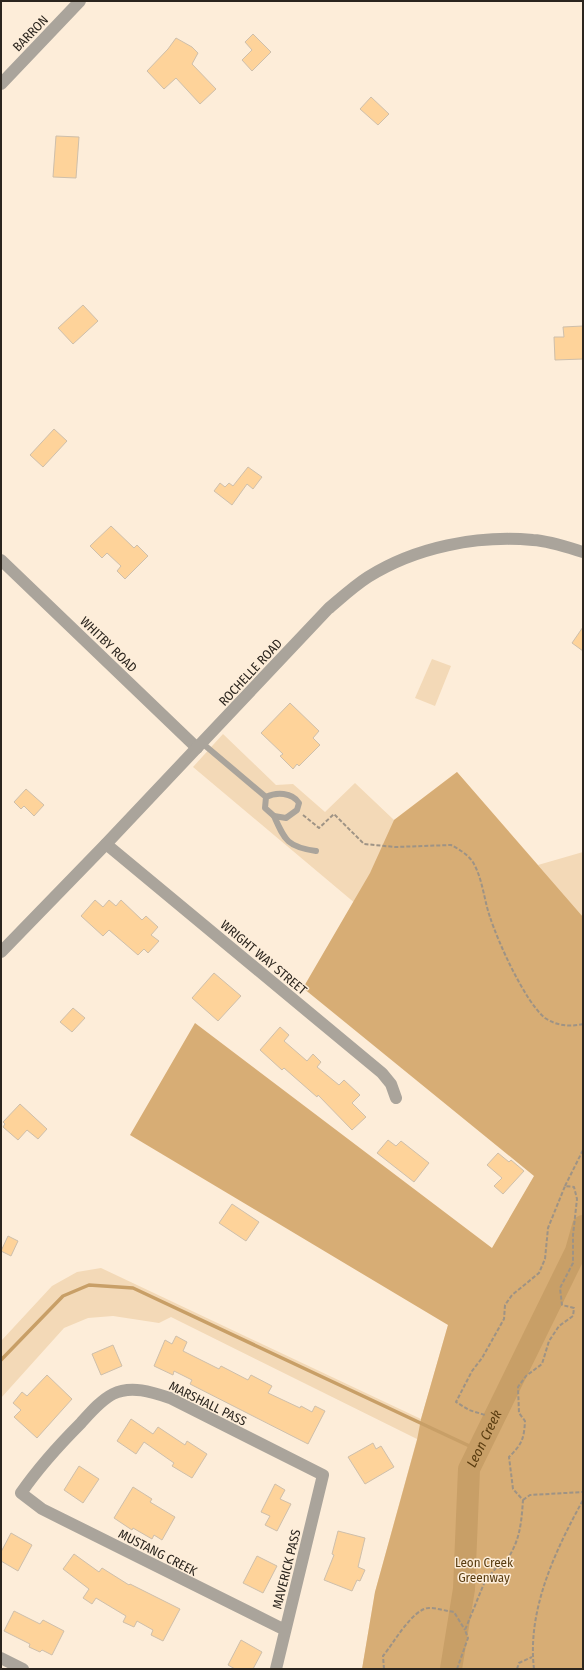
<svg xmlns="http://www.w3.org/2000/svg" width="584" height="1670" font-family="'Fira Sans Condensed',sans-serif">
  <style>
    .green { fill: #f3d9b7 }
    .forest { fill: #d7ad75 }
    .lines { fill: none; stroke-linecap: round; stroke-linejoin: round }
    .stream { stroke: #c89f67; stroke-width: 3.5 }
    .river { stroke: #c89f67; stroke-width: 22 }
    .building { fill: #fed39a; stroke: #cebfab }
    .path { stroke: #9e9385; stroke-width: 2; stroke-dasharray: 4 2; stroke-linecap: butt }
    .lane { stroke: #aaa49b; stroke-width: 6 }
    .street { stroke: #aaa49b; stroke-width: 12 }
    .labels { text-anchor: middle; stroke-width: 3; stroke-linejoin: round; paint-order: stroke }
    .street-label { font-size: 13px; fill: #2b251e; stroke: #fdedd9 }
    .park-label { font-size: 13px; fill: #593c10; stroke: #fdedd9 }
    .water-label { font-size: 14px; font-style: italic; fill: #5a3d11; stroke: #fdedd9 }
  </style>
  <rect width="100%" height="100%" fill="#fdedd9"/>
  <!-- green -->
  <g class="green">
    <polygon points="432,659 451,666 435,706 415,698"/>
    <polygon points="223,734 276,785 293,784 325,812 355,783 394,820 457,772 538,865 583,852 583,1669 362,1669 375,1592 417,1439 171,1317 159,1323 113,1316 88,1318 64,1328 1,1398 1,1341 52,1286 77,1272 101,1268 421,1419 448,1325 582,1094 193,767"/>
  </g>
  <!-- forest -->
  <polygon class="forest" points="457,772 583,917 583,1669 362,1669 375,1592 417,1440 421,1419 448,1325 130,1135 195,1023 492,1248 534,1176 303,988 370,873 394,820"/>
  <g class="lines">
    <!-- stream -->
    <polyline class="stream" points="1,1360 63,1296 89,1285 133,1288 478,1450"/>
    <!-- river -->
    <path class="river" id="s1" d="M451,1669L464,1589L469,1469L576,1251L583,1226"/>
  </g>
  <!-- building -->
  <g class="building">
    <polygon points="253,34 271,52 252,71 242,60 252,50 245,42"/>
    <polygon points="176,38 192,47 198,53 192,64 216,89 200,104 176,78 164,89 147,71 168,49"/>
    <polygon points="371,97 389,114 378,125 360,109"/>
    <polygon points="56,136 79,137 76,178 53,177"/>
    <polygon points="83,305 98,321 73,344 58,328"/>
    <polygon points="583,326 583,359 555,360 554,337 564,337 563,327"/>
    <polygon points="54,429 67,441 43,467 30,455"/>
    <polygon points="248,467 262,477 253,489 247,484 232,505 214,491 220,483 225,487 229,483 233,486"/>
    <polygon points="111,526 134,548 137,545 148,556 125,579 117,571 121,566 107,553 102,558 90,546"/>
    <polygon points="583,627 583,651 572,643"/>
    <polygon points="290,703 319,731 313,738 320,745 299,766 297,764 293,769 280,756 283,754 261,733"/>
    <polygon points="26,789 44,805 34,816 24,806 21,809 14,802"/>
    <polygon points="95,900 103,907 109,900 116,906 121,900 142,920 146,916 158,927 151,935 159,941 148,953 144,949 138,955 109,930 103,936 81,916"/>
    <polygon points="214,973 241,996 218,1021 192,998"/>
    <polygon points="73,1008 85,1018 72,1032 60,1022"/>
    <polygon points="280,1027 289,1035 284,1041 307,1061 313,1054 321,1062 317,1067 339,1085 344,1080 360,1095 352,1103 366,1117 352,1130 318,1095 317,1097 284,1068 282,1070 260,1050"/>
    <polygon points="20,1104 47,1129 38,1139 27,1130 18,1140 3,1127 5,1124 3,1122"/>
    <polygon points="388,1140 396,1146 401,1141 429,1163 414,1182 377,1153"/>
    <polygon points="498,1153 509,1162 511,1160 524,1171 503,1194 494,1186 502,1178 487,1165"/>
    <polygon points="232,1204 259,1222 246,1241 219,1223"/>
    <polygon points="8,1236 18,1241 11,1256 1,1251"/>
    <polygon points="176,1336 187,1342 183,1351 219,1369 221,1366 248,1380 251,1375 272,1386 268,1393 300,1408 301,1406 312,1412 315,1406 325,1411 308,1444 190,1384 192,1380 174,1371 173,1375 154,1366 165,1340 172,1344"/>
    <polygon points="113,1345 122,1366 101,1375 92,1354"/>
    <polygon points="47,1375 72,1399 37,1438 14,1417 21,1410 13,1403 22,1392 27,1396"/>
    <polygon points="131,1419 153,1434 158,1427 185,1445 187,1441 207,1454 192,1478 172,1466 174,1463 144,1442 136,1454 117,1441"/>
    <polygon points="373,1443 376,1449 381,1446 394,1467 365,1484 348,1457"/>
    <polygon points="79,1466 99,1479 83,1503 64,1490"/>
    <polygon points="275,1484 285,1490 280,1499 291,1504 277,1531 265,1525 270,1516 261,1512"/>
    <polygon points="133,1487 152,1499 150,1502 175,1517 162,1540 154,1535 152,1539 133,1528 132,1530 114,1518"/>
    <polygon points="338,1531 365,1538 358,1567 365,1570 360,1581 357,1580 352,1591 324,1580 334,1555 332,1554"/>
    <polygon points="11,1533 32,1545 18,1571 1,1561 1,1552"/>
    <polygon points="74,1554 99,1572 102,1568 129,1585 130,1584 180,1609 163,1641 151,1635 153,1630 137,1621 134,1627 123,1622 126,1616 96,1598 92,1604 83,1598 89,1589 63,1569"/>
    <polygon points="257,1556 277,1566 263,1593 243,1583"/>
    <polygon points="14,1611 40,1624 43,1620 64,1631 52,1655 42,1650 40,1652 29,1647 30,1644 4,1631"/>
    <polygon points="241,1640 262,1652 253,1669 235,1669 228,1665"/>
  </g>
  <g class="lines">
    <!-- path -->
    <g class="path">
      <path d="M303,815L319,828L334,814L364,844L395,847L451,845C459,849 470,856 474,864C483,881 484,900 490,917C498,942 525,1002 545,1018C557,1026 570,1027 583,1024"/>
      <polyline points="565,1186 583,1150"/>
      <polyline points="523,1500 530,1495 583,1492"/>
      <path d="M384,1669L383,1656C393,1644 413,1608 429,1608C437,1608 446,1611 454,1612L465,1630"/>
      <path d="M457,1669L468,1638L465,1630L485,1581L496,1568H501C519,1545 521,1529 523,1500L513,1489L509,1457C522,1444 524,1439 525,1421L519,1413L518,1387L526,1376L542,1364L549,1341L559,1326L573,1316L574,1308L562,1305L560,1288L573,1263V1235L577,1199L574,1187L565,1186L548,1228L545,1259L539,1273L512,1295L505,1305L504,1319L482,1358L472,1371L456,1402L469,1410L485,1415"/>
      <polyline points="517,1669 519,1663 532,1657"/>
      <path d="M534,1669C527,1610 555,1551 583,1500"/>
    </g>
    <!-- lane -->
    <g class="lane">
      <path d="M202,743L266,797L265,808L274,816L286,818L297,810L299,803C292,792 276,792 266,797"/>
      <path d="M274,816C285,841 288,847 316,851"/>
    </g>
    <!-- street -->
    <g class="street">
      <polyline points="1,84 80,1"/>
      <polyline points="1,560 197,748"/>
      <polyline points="106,844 382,1073 391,1084 396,1098"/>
      <path d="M1,952L106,844L328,609C341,598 354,586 368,577C416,547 477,535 533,540C550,541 567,547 583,552"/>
      <polyline points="1,1658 23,1669"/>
      <path d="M276,1669L323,1475L170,1398C152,1392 131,1385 113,1394C101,1400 90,1413 81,1423C59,1445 39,1467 21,1493L42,1509L285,1630"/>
    </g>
  </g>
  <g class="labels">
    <!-- street labels -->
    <g class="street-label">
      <text transform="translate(30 33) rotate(-46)" y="5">BARRON</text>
      <text transform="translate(109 644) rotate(44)" y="5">WHITBY ROAD</text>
      <text transform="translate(250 672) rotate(-47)" y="5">ROCHELLE ROAD</text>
      <text transform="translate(264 957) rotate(40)" y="5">WRIGHT WAY STREET</text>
      <text transform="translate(208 1403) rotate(26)" y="5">MARSHALL PASS</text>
      <text transform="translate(158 1552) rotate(27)" y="5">MUSTANG CREEK</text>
      <text transform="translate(286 1569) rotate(-76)" y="5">MAVERICK PASS</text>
    </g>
    <!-- park labels -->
    <g class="park-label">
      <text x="484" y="1567">Leon Creek<tspan x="484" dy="15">Greenway</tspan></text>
    </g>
    <!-- water labels -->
    <g class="water-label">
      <text dy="5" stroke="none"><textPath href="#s1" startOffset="235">Leon Creek</textPath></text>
    </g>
  </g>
  <!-- border -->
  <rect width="584" height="1670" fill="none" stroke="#2b251e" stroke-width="4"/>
</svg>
